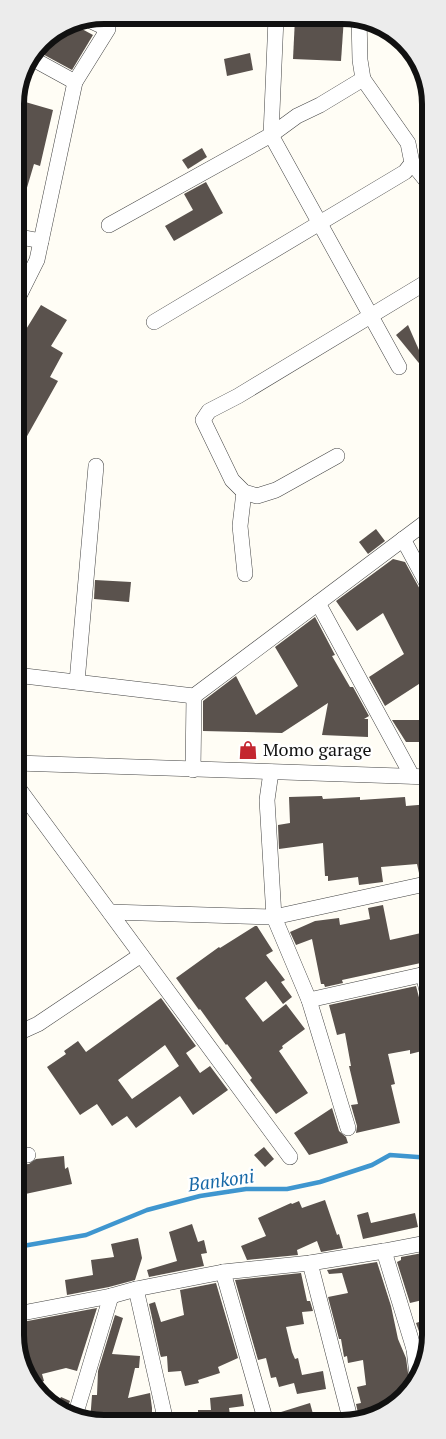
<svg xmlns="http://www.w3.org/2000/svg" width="446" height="1439" font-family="'PT Serif',serif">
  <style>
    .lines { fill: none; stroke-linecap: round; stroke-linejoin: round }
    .stream { stroke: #3f96cf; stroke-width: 4.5 }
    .building { fill: #5a524d; fill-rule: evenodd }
    .minor-casing { stroke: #444; stroke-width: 16 }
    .minor { stroke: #fff; stroke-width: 15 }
    .labels { text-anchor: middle; stroke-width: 5; stroke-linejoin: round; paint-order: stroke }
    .poi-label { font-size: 18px; fill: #111; stroke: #fff; text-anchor: start }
    .water-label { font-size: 19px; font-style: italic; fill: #1768a6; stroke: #fff }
    .rim { fill: none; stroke: #111; stroke-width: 6 }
  </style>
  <rect width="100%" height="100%" fill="#fffdf5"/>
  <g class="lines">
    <!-- stream -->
    <polyline class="stream" points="17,1247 86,1235 147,1210 200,1196 246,1189 287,1189 320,1182 372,1165 390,1155 431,1158"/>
  </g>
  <!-- building -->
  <g class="building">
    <polygon points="344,17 341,61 293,59 295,18"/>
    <polygon points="69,22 93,35 72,70 37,51 41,41"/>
    <polygon points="250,53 253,70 227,76 224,59"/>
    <polygon points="15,99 53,110 40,166 34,164 18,218 15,218"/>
    <polygon points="202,148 207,157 188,169 182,160"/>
    <polygon points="206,182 223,213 174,241 165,226 193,210 184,194"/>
    <polygon points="41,305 67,320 51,346 63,353 50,377 58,381 26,438 16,432 15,326 25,331"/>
    <polygon points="408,325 426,366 423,368 396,335"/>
    <polygon points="376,529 385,541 368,554 359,542"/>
    <polygon points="393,559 405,562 422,593 426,597 430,598 430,697 422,682 385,706 369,677 404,654 383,613 357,631 336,601"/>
    <polygon points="95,580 131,582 129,602 94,599"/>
    <polygon points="315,617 335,655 332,656 350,687 353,687 369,716 364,719 368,719 368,737 322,735 328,703 282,733 203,731 203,701 236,676 256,715 298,686 275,647"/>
    <polygon points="392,720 430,720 430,742 406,742"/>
    <polygon points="322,796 323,799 360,797 360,800 405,797 406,806 430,804 430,870 419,873 417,864 381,867 383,882 359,885 358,877 328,881 328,876 325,876 323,843 279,849 278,825 290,823 289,797"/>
    <polygon points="383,905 390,940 430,931 430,961 342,980 343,983 325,987 324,984 321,984 312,939 296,945 290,932 315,921 339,918 340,925 370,919 368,908"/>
    <polygon points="255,926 257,926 273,951 266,955 285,980 281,982 292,997 283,1004 266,981 245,998 263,1022 286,1004 305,1029 282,1046 283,1048 279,1051 308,1093 276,1114 250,1080 252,1078 227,1044 226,1045 200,1009 199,1010 176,978 219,947 220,948"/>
    <polygon points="416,986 421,1005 425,1010 430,1037 430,1049 410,1054 410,1050 388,1054 395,1084 391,1085 400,1123 356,1133 357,1126 351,1105 358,1104 349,1066 351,1066 345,1033 337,1035 329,1005"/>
    <path d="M161,998L196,1046L186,1053L200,1073L210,1066L228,1090L193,1115L180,1096L136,1128L127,1116L112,1126L97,1104L80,1115L47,1067L66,1054L64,1051L78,1041L86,1052ZM165,1045L179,1066L132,1099L118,1080Z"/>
    <polygon points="332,1108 339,1131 346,1137 348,1143 309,1155 294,1133"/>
    <polygon points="264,1147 274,1159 265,1167 254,1155"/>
    <polygon points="64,1156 65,1169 68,1167 72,1184 16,1196 16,1165 29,1164 36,1159"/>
    <polygon points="325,1200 337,1235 339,1234 343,1248 321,1252 317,1241 297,1250 298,1255 247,1260 241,1246 266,1236 258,1218 291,1203 292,1204 299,1201 302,1208"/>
    <polygon points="368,1212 371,1223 415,1213 418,1227 363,1239 357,1215"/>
    <polygon points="192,1224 198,1242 204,1240 207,1253 201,1254 204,1266 149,1277 147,1270 177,1261 169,1232"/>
    <polygon points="138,1238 142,1258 135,1280 109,1287 67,1295 65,1280 93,1275 91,1260 114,1257 111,1244"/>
    <polygon points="428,1252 431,1270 431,1298 410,1303 397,1262 401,1260 401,1257"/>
    <polygon points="377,1262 391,1306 398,1339 406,1358 409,1380 409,1387 406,1387 408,1394 360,1422 356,1404 361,1403 357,1387 366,1385 363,1360 348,1363 347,1356 344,1357 341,1339 339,1339 328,1297 348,1293 342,1273 329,1274 327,1270"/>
    <polygon points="301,1273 307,1301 310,1301 313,1311 302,1312 304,1324 286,1327 292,1352 295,1359 298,1358 302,1375 323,1371 326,1389 297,1394 294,1383 279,1387 276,1377 271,1378 266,1358 258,1360 235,1280"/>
    <polygon points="216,1283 238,1358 218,1367 220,1373 198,1380 199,1383 185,1386 181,1371 168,1372 167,1356 161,1357 160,1354 149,1304 155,1302 161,1322 184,1315 180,1290"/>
    <polygon points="97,1308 77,1371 66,1368 42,1374 44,1381 34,1385 17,1353 17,1323"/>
    <polygon points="115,1315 123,1318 112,1354 140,1356 139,1368 135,1368 128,1398 150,1393 152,1408 152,1421 123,1419 123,1422 90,1422 92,1395 97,1395 98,1371"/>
    <polygon points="431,1318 431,1333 421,1337 416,1323"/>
    <polygon points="242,1394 244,1406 229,1408 231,1422 198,1422 198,1410 211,1410 210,1398"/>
    <polygon points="61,1397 70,1401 66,1411 56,1406"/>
    <polygon points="310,1403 313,1414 284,1422 281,1412"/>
  </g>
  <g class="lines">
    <!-- minor casing -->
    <g class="minor-casing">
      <g id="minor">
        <polyline points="276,18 271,135 399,367"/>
        <polyline points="33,59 75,82"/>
        <polyline points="412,163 429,184"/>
        <polyline points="109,225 271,135 297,116 320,105 363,79 360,60 359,17"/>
        <polyline points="15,236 41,241"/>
        <polyline points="15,304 37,260 75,82 108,29 91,21"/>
        <polyline points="154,322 405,172 412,163 408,143 363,79"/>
        <polyline points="337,456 276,490 257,496 244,492 232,480 203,420 209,411 238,396 430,280"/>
        <polyline points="244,492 240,526 245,574"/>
        <polyline points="403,539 430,589"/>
        <polyline points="318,603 412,776"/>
        <polyline points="16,675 194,696 430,519"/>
        <polyline points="77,682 96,466"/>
        <polyline points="16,763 430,777"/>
        <polyline points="193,770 194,696"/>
        <polyline points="271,772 267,800 274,917 309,1000 348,1128"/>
        <polyline points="16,785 290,1157"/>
        <polyline points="110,912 274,917 430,883"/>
        <polyline points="423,974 430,1003"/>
        <polyline points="309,1000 430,973"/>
        <polyline points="16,1034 38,1024 141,955"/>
        <polyline points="16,1156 28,1155"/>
        <polyline points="384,1251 414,1349 417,1375"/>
        <polyline points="310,1263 351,1422"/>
        <polyline points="223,1272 266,1422"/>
        <polyline points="136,1289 166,1422"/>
        <polyline points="17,1314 111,1296 136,1289 223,1272 310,1263 384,1251 431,1242"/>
        <polyline points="414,1349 430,1343"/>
        <polyline points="75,1416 111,1296"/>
      </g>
    </g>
    <!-- minor -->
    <use href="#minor" class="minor"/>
  </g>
  <!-- icons -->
  <defs>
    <g id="shop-bare" transform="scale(1.5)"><path d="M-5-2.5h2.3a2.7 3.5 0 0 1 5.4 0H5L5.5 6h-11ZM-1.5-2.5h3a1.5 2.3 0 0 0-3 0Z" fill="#c4262e" stroke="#fff" stroke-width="2.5" paint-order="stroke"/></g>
  </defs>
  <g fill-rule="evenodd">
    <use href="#shop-bare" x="248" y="750"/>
  </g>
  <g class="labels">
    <!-- poi labels -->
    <g class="poi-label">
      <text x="263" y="756">Momo garage</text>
    </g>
    <!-- water labels -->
    <g class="water-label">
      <text transform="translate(221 1180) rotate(-8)" y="7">Bankoni</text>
    </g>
  </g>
  <!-- crop -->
  <path d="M0 0H446V1439H0ZM104 24H342A80 80 0 0 1 422 104V1335A80 80 0 0 1 342 1415H104A80 80 0 0 1 24 1335V104A80 80 0 0 1 104 24Z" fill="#ececec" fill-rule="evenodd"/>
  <path class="rim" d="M104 24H342A80 80 0 0 1 422 104V1335A80 80 0 0 1 342 1415H104A80 80 0 0 1 24 1335V104A80 80 0 0 1 104 24Z"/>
</svg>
